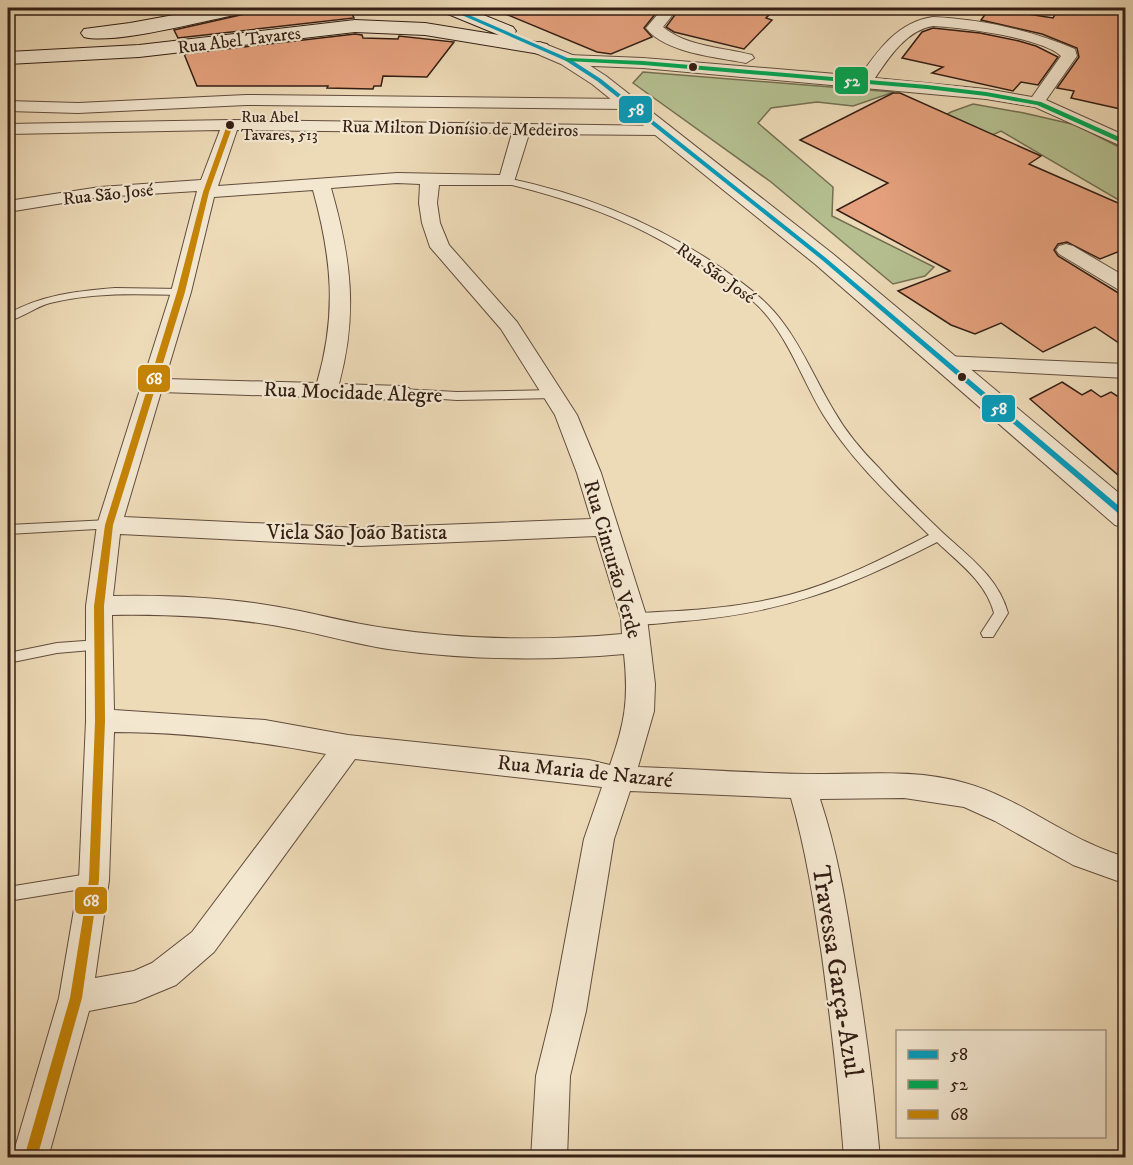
<svg xmlns="http://www.w3.org/2000/svg" width="1133" height="1165" font-family="'IM FELL DW Pica',serif">
  <style>
    .green { fill: #b5c091; stroke: #746f52; stroke-width: 1.5 }
    .building { fill: #e5a17d; stroke: #331e14; stroke-width: 1.5 }
    .lines { fill: none; stroke-linecap: round; stroke-linejoin: round }
    .service-casing { stroke: #624d3d; stroke-width: 2 }
    .minor-casing { stroke: #624d3d; stroke-width: 2 }
    .tertiary-casing { stroke: #624d3d; stroke-width: 2 }
    .secondary-casing { stroke: #331e14; stroke-width: 2 }
    .service { fill: #f3e7d0; fill-rule: evenodd }
    .minor { fill: #f3e7d0; fill-rule: evenodd }
    .tertiary { fill: #f3e7d0; fill-rule: evenodd }
    .secondary { fill: #f3e7d0; fill-rule: evenodd }
    .bus-1-casing { stroke: #f3e7d0; stroke-width: 5 }
    .bus-2-casing { stroke: #f3e7d0; stroke-width: 5 }
    .bus-3-casing { stroke: #f3e7d0; stroke-width: 5 }
    .bus-1 { fill: #059bbb; fill-rule: evenodd }
    .bus-2 { fill: #00a651; fill-rule: evenodd }
    .bus-3 { fill: #c68405; fill-rule: evenodd }
    .bus-dot { fill: #331e14; stroke: #f3e7d0; stroke-width: 2 }
    .labels { text-anchor: middle; stroke-width: 4.5; stroke-linejoin: round; paint-order: stroke }
    .far-bus-label { font-size: 16px; fill: #331e14; stroke: #f3e7d0; text-anchor: start }
    .far-street-label { font-size: 18px; fill: #331e14; stroke: #f3e7d0 }
    .street-label { font-size: 21px; fill: #331e14; stroke: #f3e7d0 }
    .near-street-label { font-size: 26px; fill: #331e14; stroke: #f3e7d0 }
    .line-badge { stroke: #f3e7d0; stroke-width: 2 }
    .badge-label { font-size: 16px; text-anchor: middle; font-weight: bold; fill: #fff }
  </style>
  <rect width="100%" height="100%" fill="#eddab7"/>
  <filter id="stains"><feTurbulence type="fractalNoise" baseFrequency=".00333" numOctaves="4"/><feColorMatrix values="0 0 0 0 .2 0 0 0 0 .09 0 0 0 0 .02 0 0 0 .5 -.17"/></filter>
  <radialGradient id="worn" r=".72"><stop offset=".6" stop-color="#630" stop-opacity="0"/><stop offset="1" stop-color="#630" stop-opacity=".3"/></radialGradient>
  <!-- green -->
  <g class="green">
    <polygon points="643,72 894,92 853,106 817,102 771,108 758,123 833,187 832,216 934,267 925,276 893,284 771,182 633,83"/>
    <polygon points="973,104 1024,113 1076,125 1125,150 1125,201 1122,202 1001,131 927,164 898,141 951,112"/>
  </g>
  <!-- building -->
  <g class="building">
    <polygon points="271,8 349,8 354,18 178,38 174,30"/>
    <polygon points="491,8 660,8 644,28 652,37 611,54 597,52"/>
    <polygon points="680,8 776,8 766,18 772,20 744,49 674,32 666,27"/>
    <polygon points="990,8 1053,18 1059,8 1125,8 1125,110 1071,98 1074,91 1057,88 1079,57 1077,48 1042,34 981,20"/>
    <polygon points="933,28 980,33 1019,41 1036,46 1058,57 1038,85 1021,82 1013,91 932,73 943,67 902,58 922,32"/>
    <polygon points="355,34 362,35 363,38 398,39 399,36 454,42 427,77 383,76 381,86 374,86 373,89 327,88 328,86 197,86 184,54"/>
    <polygon points="893,93 900,93 1041,156 1029,164 1125,206 1125,249 1100,259 1067,242 1058,244 1054,250 1058,256 1125,297 1125,347 1095,327 1043,352 1001,323 975,334 951,325 898,291 950,271 837,210 888,183 800,140"/>
    <polygon points="1062,382 1082,395 1091,390 1101,397 1111,392 1125,401 1125,481 1030,399"/>
  </g>
  <g class="lines">
    <!-- service casing -->
    <g class="service-casing">
      <g id="service">
        <path d="M507,178C584,194 655,223 720,267C744,284 767,300 784,324C804,351 817,383 834,411C846,432 862,451 879,468C899,491 921,512 943,533C969,557 998,577 1008,613L993,637H983L981,633L994,613C986,582 959,563 937,542C849,587 784,613 684,621C668,622 645,627 629,622L627,618L629,614L634,613C686,611 739,608 789,595C838,582 884,558 929,535C892,498 852,461 824,416C804,383 792,347 768,317C754,299 734,286 715,274C645,225 586,203 504,183V179Z"/>
        <path d="M115,288L181,289L186,292L181,295C138,294 93,292 50,303C35,307 22,318 8,321V314C41,295 77,291 115,288Z"/>
        <polygon points="401,389 457,392 554,390 560,394 554,398 457,400 397,396 395,393 397,390"/>
        <polygon points="109,520 115,525 114,528 8,534 8,525"/>
        <polygon points="98,640 103,641 105,645 103,649 57,653 8,663 8,653 57,643"/>
        <polygon points="94,873 100,875 102,880 100,885 94,887 8,901 8,887"/>
      </g>
    </g>
    <!-- minor casing -->
    <g class="minor-casing">
      <g id="minor">
        <path d="M663,8H678L663,27C687,47 722,47 752,55L754,58L746,63C717,57 665,53 646,28Z"/>
        <path d="M933,17C980,19 1031,30 1075,49L1077,56L1046,100L1126,136V148L1035,107L986,99L643,68L568,65L560,60L568,55L643,58L860,76C879,49 898,22 933,17ZM933,26C960,27 1043,38 1061,56L1032,97L986,89L875,78C889,57 907,30 933,26Z"/>
        <polygon points="246,95 627,99 635,104 627,109 246,105 78,113 8,111 8,101 78,103"/>
        <path d="M230,120L666,126L669,130L666,134L660,135L529,134L513,185H439L437,203L440,223L449,245L517,322L577,415L601,473L647,618L655,684L654,711L638,767C699,769 759,774 820,774C868,774 918,769 965,783C1023,799 1068,841 1126,857V884L1073,865L995,821L964,807L904,798L820,799C837,850 846,903 854,956C865,1023 874,1090 880,1158H844C839,1090 831,1023 822,956C814,903 806,850 791,798L630,791L614,839L586,1011L570,1076L567,1158H531L536,1076L552,1011L584,839L602,787L355,759L214,952L176,985L135,1002L89,1011L48,1158H12L59,998L79,880L86,721V606L97,525L171,292L197,191L100,197L8,212V201L100,187L201,180L220,130L8,134V124ZM237,130L512,133L500,175L397,173L218,186ZM397,183L420,184L419,203L422,223L430,247L501,329L555,415L577,473L591,519L361,528L124,517L161,392L401,400L409,398L412,393L409,388L401,386L339,384C358,313 351,258 331,188ZM313,190C332,259 337,314 317,383L165,379L191,292L214,197ZM120,534L361,546L596,536L621,618L622,634C544,641 463,640 385,628C347,623 311,612 273,606C220,597 166,595 113,596ZM112,615C173,614 234,617 294,629C325,635 356,644 388,649C466,660 546,661 624,654C629,699 625,723 610,765L589,760L348,735L265,720L114,710ZM114,732C185,732 256,741 326,754L192,932L152,963L134,971L95,978L109,880Z"/>
        <polygon points="1066,244 1073,246 1126,277 1126,292 1119,290 1059,254 1056,250 1059,246"/>
        <polygon points="944,356 1126,364 1126,378 936,368 933,363 936,358"/>
      </g>
    </g>
    <!-- tertiary casing -->
    <g class="tertiary-casing">
      <polygon id="tertiary" points="540,42 575,56 606,76 833,254 1126,499 1126,528 1115,525 815,264 592,84 561,64 533,52 530,48 533,44"/>
    </g>
    <!-- secondary casing -->
    <g class="secondary-casing">
      <g id="secondary">
        <path d="M212,8H250L247,12L240,14C206,20 114,45 84,37L81,33L84,29L130,23Z"/>
        <polygon points="440,8 466,8 513,27 516,31 513,35 508,37 547,44 550,48 547,52 540,54 425,35 355,32 139,57 8,64 8,52 139,45 355,20 425,23 499,35 443,12"/>
      </g>
    </g>
    <!-- service -->
    <use href="#service" class="service"/>
    <!-- minor -->
    <use href="#minor" class="minor"/>
    <!-- tertiary -->
    <use href="#tertiary" class="tertiary"/>
    <!-- secondary -->
    <use href="#secondary" class="secondary"/>
    <!-- bus-1 casing -->
    <g class="bus-1-casing">
      <polygon id="bus-1" points="448,8 453,8 570,59 601,79 826,258 1126,512 1126,520 822,260 597,81 566,61 448,9"/>
    </g>
    <!-- bus-2 casing -->
    <g class="bus-2-casing">
      <polygon id="bus-2" points="568,58 643,61 927,85 986,92 1041,102 1126,140 1126,145 1037,105 986,96 927,89 643,65 566,61 565,60"/>
    </g>
    <!-- bus-3 casing -->
    <g class="bus-3-casing">
      <polygon id="bus-3" points="230,123 233,125 209,192 185,292 113,525 104,606 105,721 99,880 82,998 37,1158 24,1158 70,998 89,880 95,721 94,606 105,525 177,292 203,192 227,125"/>
    </g>
    <!-- bus-1 -->
    <use href="#bus-1" class="bus-1"/>
    <!-- bus-2 -->
    <use href="#bus-2" class="bus-2"/>
    <!-- bus-3 -->
    <use href="#bus-3" class="bus-3"/>
  </g>
  <!-- markers -->
  <g class="bus-dot">
    <circle cx="693" cy="67" r="5"/>
    <circle cx="230" cy="125" r="5"/>
    <circle cx="962" cy="377" r="5"/>
  </g>
  <g class="labels">
    <!-- far-bus labels -->
    <g class="far-bus-label">
      <text x="241" y="122">Rua Abel<tspan x="241" dy="18">Tavares, 513</tspan></text>
    </g>
    <!-- far-street labels -->
    <g class="far-street-label">
      <text transform="translate(239 40) rotate(-7)" y="6">Rua Abel Tavares</text>
      <text transform="translate(460 128) rotate(1)" y="6">Rua Milton Dionísio de Medeiros</text>
      <text transform="translate(108 194) rotate(-6)" y="6">Rua São José</text>
      <text transform="translate(716 273) rotate(35)" y="6">Rua São José</text>
    </g>
    <!-- street labels -->
    <g class="street-label">
      <text transform="translate(353 392) rotate(2)" y="7">Rua Mocidade Alegre</text>
      <text x="357" y="539">Viela São João Batista</text>
      <text transform="translate(613 559) rotate(74)" y="7">Rua Cinturão Verde</text>
      <text transform="translate(585 771) rotate(6)" y="7">Rua Maria de Nazaré</text>
    </g>
    <!-- near-street labels -->
    <g class="near-street-label">
      <text transform="translate(838 971) rotate(81)" y="9">Travessa Garça-Azul</text>
    </g>
  </g>
  <g class="line-badge">
    <rect x="834" y="66" width="35" height="29" rx="6" fill="#00a651"/>
    <rect x="618" y="95" width="35" height="29" rx="6" fill="#059bbb"/>
    <rect x="137" y="364" width="34" height="29" rx="6" fill="#c68405"/>
    <rect x="981" y="394" width="35" height="29" rx="6" fill="#059bbb"/>
    <rect x="74" y="886" width="34" height="29" rx="6" fill="#c68405"/>
  </g>
  <g class="badge-label">
    <text x="852" y="86">52</text>
    <text x="636" y="115">58</text>
    <text x="154" y="384">68</text>
    <text x="999" y="414">58</text>
    <text x="91" y="906">68</text>
  </g>
  <!-- margin -->
  <rect width="1133" height="1165" fill="none" stroke="#eddab7" stroke-width="30"/>
  <rect x="9" y="9" width="1115" height="1147" fill="none" stroke="#331e14" stroke-width="3"/>
  <rect x="15" y="15" width="1103" height="1135" fill="none" stroke="#331e14" stroke-width="1.5"/>
  <!-- legend -->
  <rect x="896" y="1030" width="210" height="108" fill="#f3e7d0" stroke="#a69785" stroke-width="1.5"/>
  <rect x="908" y="1050" width="30" height="9" fill="#059bbb" stroke="#a69785" stroke-width="1.5"/>
  <text x="950" y="1060" font-size="18" fill="#331e14">58</text>
  <rect x="908" y="1080" width="30" height="9" fill="#00a651" stroke="#a69785" stroke-width="1.5"/>
  <text x="950" y="1090" font-size="18" fill="#331e14">52</text>
  <rect x="908" y="1110" width="30" height="9" fill="#c68405" stroke="#a69785" stroke-width="1.5"/>
  <text x="950" y="1120" font-size="18" fill="#331e14">68</text>
  <rect width="100%" height="100%" filter="url(#stains)"/>
  <rect width="100%" height="100%" fill="url(#worn)"/>
</svg>
